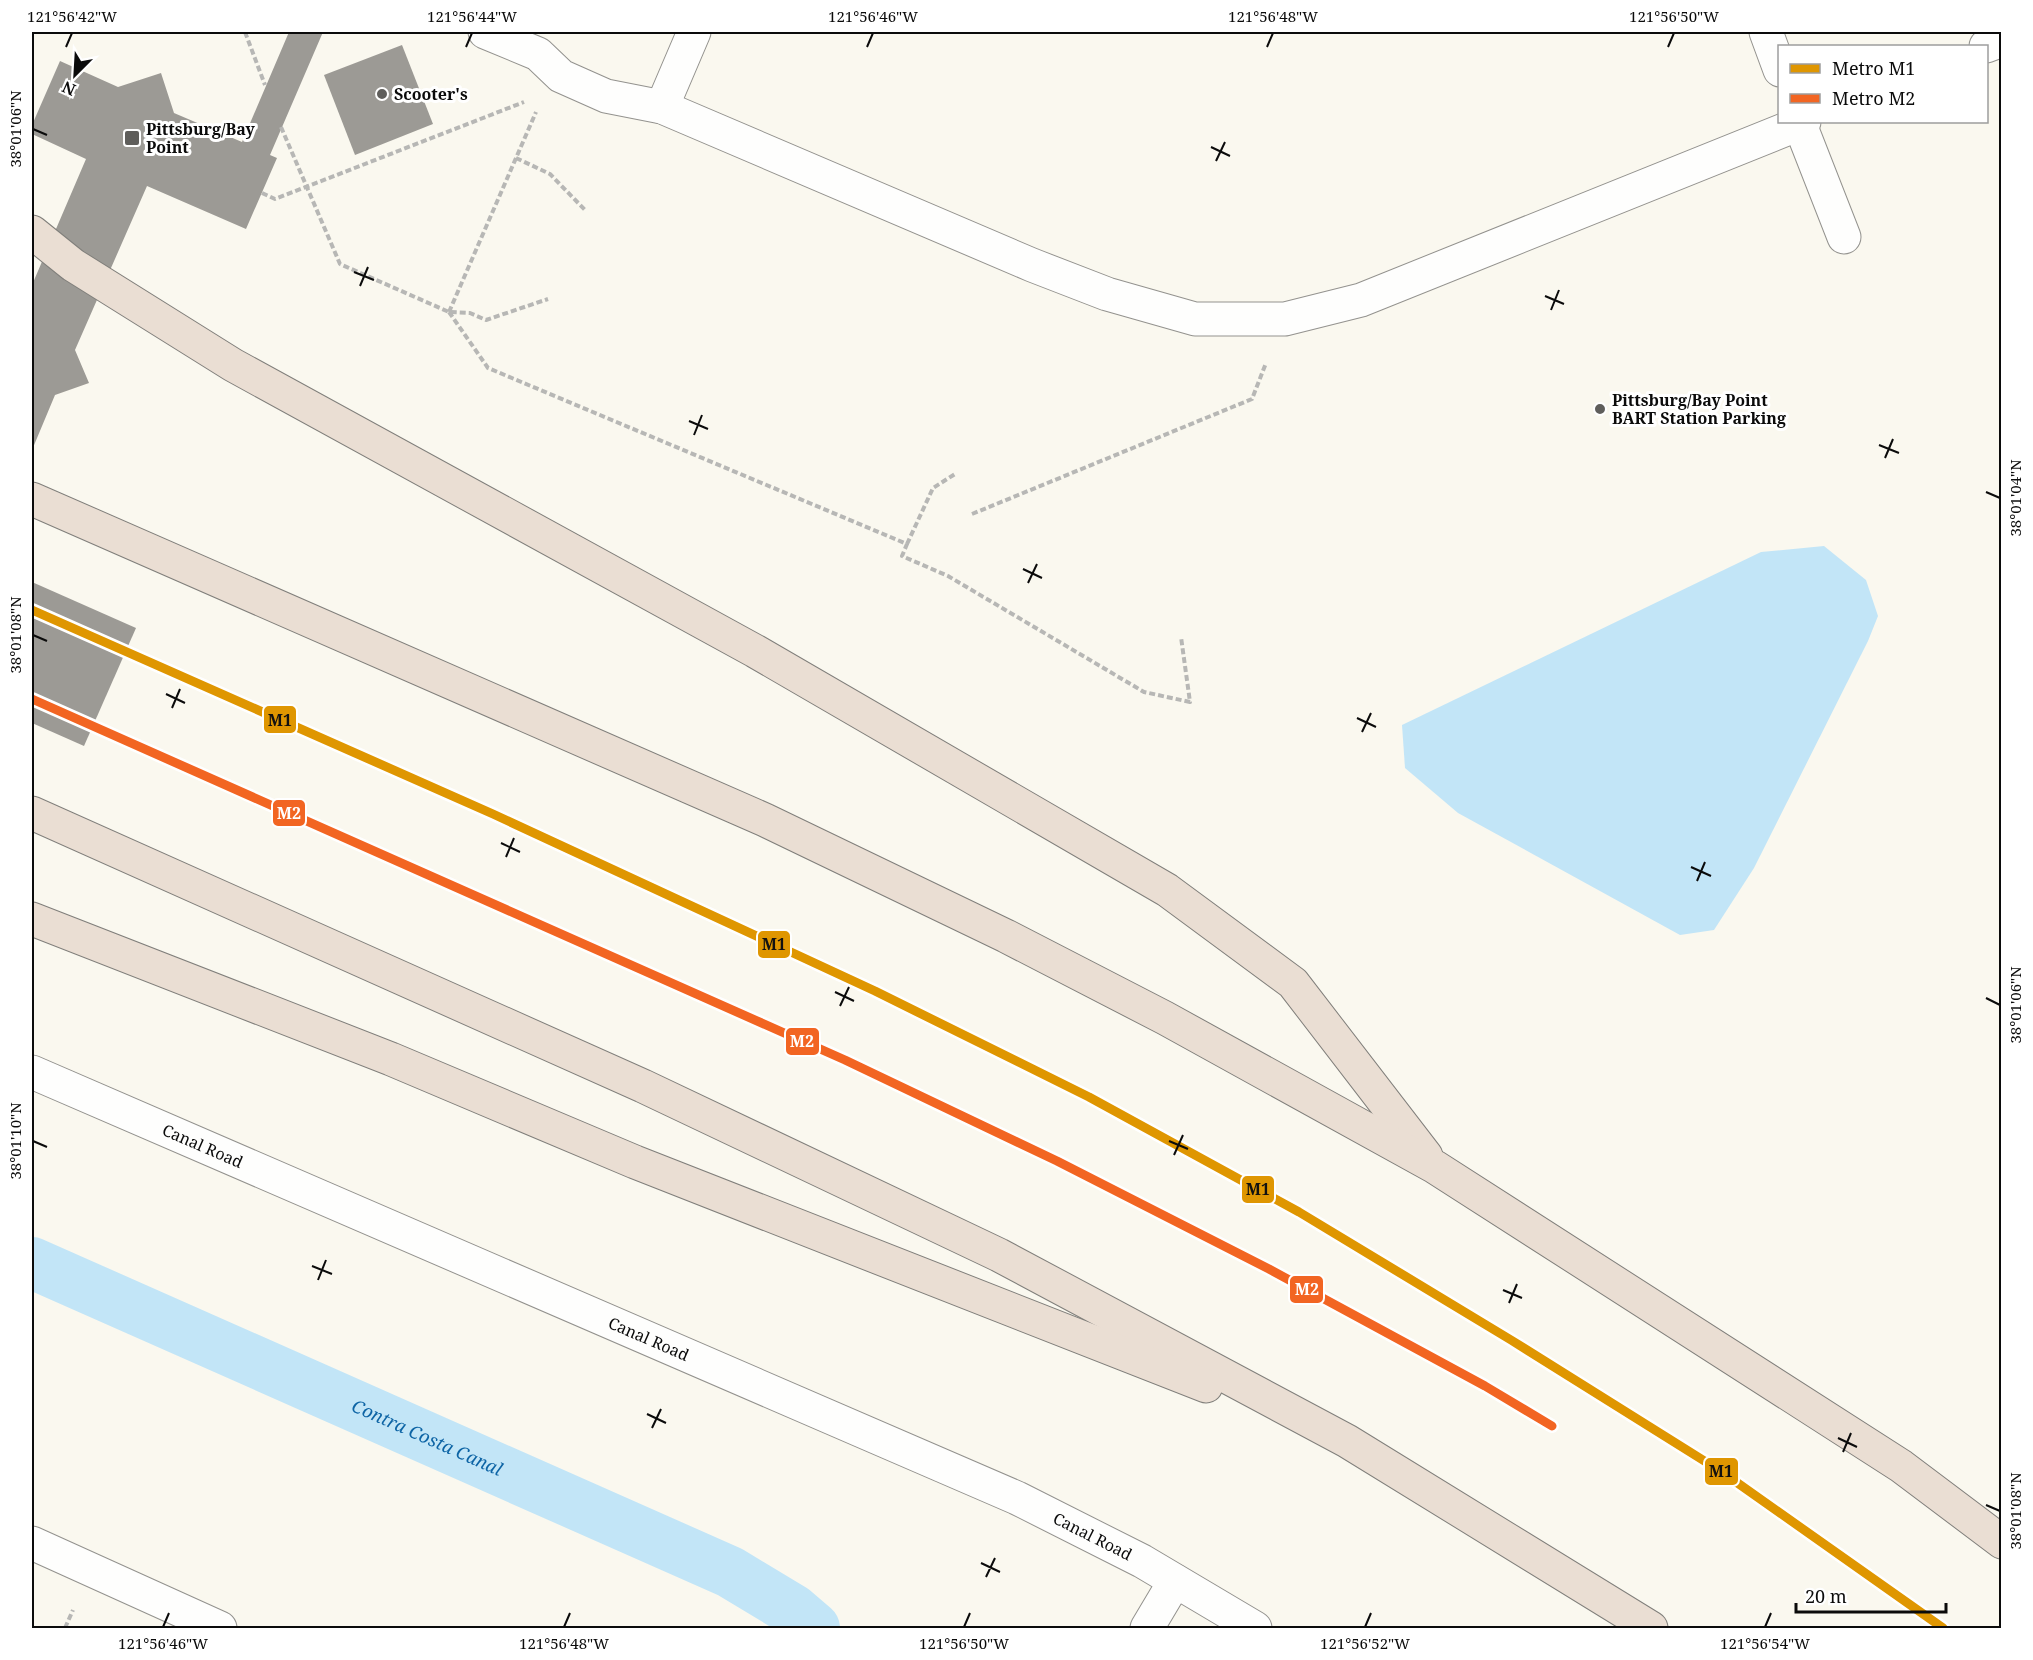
<svg xmlns="http://www.w3.org/2000/svg" width="2033" height="1660" font-family="'Noto Serif',serif">
  <style>
    .water { fill: #c2e5f7 }
    .lines { fill: none; stroke-linecap: round; stroke-linejoin: round }
    .canal { stroke: #c2e5f7; stroke-width: 52 }
    .building { fill: #9c9a95 }
    .minor-casing { stroke: #93928e; stroke-width: 35 }
    .highway-casing { stroke: #807f7b; stroke-width: 35 }
    .path { stroke: #b7b7b5; stroke-width: 4; stroke-dasharray: 6 3; stroke-linecap: butt }
    .minor { stroke: #fefefd; stroke-width: 33 }
    .highway { stroke: #eaded3; stroke-width: 33 }
    .metro-1-casing { stroke: #fff; stroke-width: 14 }
    .metro-2-casing { stroke: #fff; stroke-width: 14 }
    .metro-1 { stroke: #df9601; stroke-width: 9 }
    .metro-2 { stroke: #f26522; stroke-width: 9 }
    .ticks { fill: none; stroke: #0b0b0b; stroke-width: 2 }
    .poi-dot { fill: #5f5e5b; stroke: #fff; stroke-width: 2 }
    .labels { text-anchor: middle; stroke-width: 6; stroke-linejoin: round; paint-order: stroke }
    .poi-label { font-size: 16px; font-weight: bold; fill: #0b0b0b; stroke: #fff; text-anchor: start }
    .street-label { font-size: 16px; fill: #0b0b0b; stroke: #fff }
    .water-label { font-size: 18px; font-style: italic; fill: #0d64a5; stroke: #fff }
    .line-badge { stroke: #fff; stroke-width: 2 }
    .badge-label { font-size: 16px; text-anchor: middle; font-weight: bold; fill: #fff }
    .pale-badge-label { font-size: 16px; text-anchor: middle; font-weight: bold; fill: #111 }
    .neatline { fill: none; stroke: #0b0b0b; stroke-width: 2 }
    .ticks-label { font-size: 15px; text-anchor: middle; fill: #0b0b0b }
  </style>
  <rect width="100%" height="100%" fill="#faf8ef"/>
  <!-- water -->
  <polygon class="water" points="1824,546 1866,580 1878,616 1868,641 1754,868 1714,930 1680,935 1458,813 1405,768 1402,725 1761,552"/>
  <g class="lines">
    <!-- canal -->
    <path class="canal" id="s1" d="M32,1263L730,1572L793,1610L814,1628"/>
  </g>
  <!-- building -->
  <g class="building">
    <polygon points="289,32 323,32 270,155 277,158 246,229 147,186 75,350 89,383 55,395 32,450 32,285 86,159 32,134 32,125 60,61 118,87 161,73 174,113 242,142"/>
    <polygon points="402,45 433,124 355,155 324,75"/>
    <polygon points="32,582 136,628 84,746 32,723"/>
  </g>
  <g class="lines">
    <!-- minor casing -->
    <g class="minor-casing">
      <g id="minor">
        <polyline points="485,32 538,54 561,76 606,96 662,107 1032,265 1107,294 1195,319 1285,319 1361,300 1804,122"/>
        <polyline points="1766,32 1780,70"/>
        <polyline points="1986,46 2002,40"/>
        <polyline points="662,107 694,32"/>
        <polyline points="1799,122 1844,237"/>
        <path id="s2" d="M32,1072L1017,1498L1142,1561L1255,1628"/>
        <polyline points="32,1543 220,1628"/>
        <polyline points="1147,1628 1175,1581"/>
      </g>
    </g>
    <!-- highway casing -->
    <g class="highway-casing">
      <g id="highway">
        <polyline points="32,232 73,265 233,365 755,651 1167,890 1293,983 1426,1156"/>
        <polyline points="32,499 765,820 1006,936 1165,1018 1435,1167 1901,1466 2002,1542"/>
        <polyline points="32,813 643,1086 999,1255 1347,1441 1651,1628"/>
        <polyline points="32,919 391,1059 635,1162 1206,1386"/>
      </g>
    </g>
    <!-- path -->
    <g class="path">
      <polyline points="245,32 265,85"/>
      <polyline points="281,127 340,264 449,312 470,313 486,320 548,299"/>
      <polyline points="516,158 550,174 585,210"/>
      <polyline points="262,193 275,199 524,102"/>
      <polyline points="449,312 488,368 907,544 902,556 948,576 1144,692 1190,702 1181,637"/>
      <polyline points="449,312 536,112"/>
      <polyline points="972,514 1252,399 1266,363"/>
      <polyline points="907,544 933,488 955,474"/>
      <polyline points="65,1628 73,1610"/>
    </g>
    <!-- minor -->
    <use href="#minor" class="minor"/>
    <!-- highway -->
    <use href="#highway" class="highway"/>
    <!-- metro-1 casing -->
    <g class="metro-1-casing">
      <polyline id="metro-1" points="32,610 493,814 875,991 1089,1097 1299,1212 1511,1340 1722,1472 1943,1628"/>
    </g>
    <!-- metro-2 casing -->
    <g class="metro-2-casing">
      <polyline id="metro-2" points="32,699 845,1060 1057,1161 1269,1269 1485,1386 1552,1426"/>
    </g>
    <!-- metro-1 -->
    <use href="#metro-1" class="metro-1"/>
    <!-- metro-2 -->
    <use href="#metro-2" class="metro-2"/>
  </g>
  <!-- ticks -->
  <path class="ticks" d="M66,47L72,33M466,47L472,33M867,47L873,33M1267,47L1273,33M1668,47L1674,33M33,129L47,135M1211,147L1230,156M1216,161L1225,142M354,272L374,280M360,286L368,267M1545,296L1564,304M1551,310L1559,290M689,421L708,429M694,435L702,415M1879,445L1899,453M1885,458L1893,439M1986,492L2000,498M1023,569L1042,578M1028,583L1037,564M33,635L47,641M166,694L185,703M172,708L180,689M1357,718L1376,727M1362,732L1371,713M501,843L520,852M506,857L514,838M1691,867L1711,876M1697,881L1705,862M835,992L854,1001M1986,998L2000,1005M840,1006L849,987M33,1141L47,1147M1169,1141L1188,1149M1174,1155L1183,1135M312,1266L332,1274M318,1280L326,1260M1503,1290L1522,1298M1509,1303L1517,1284M647,1414L666,1423M652,1428L661,1409M1838,1438L1857,1447M1843,1452L1851,1433M1986,1505L2000,1511M981,1563L1000,1572M986,1577L995,1558M163,1627L169,1613M564,1627L570,1613M964,1627L970,1613M1365,1627L1371,1613M1765,1627L1771,1613"/>
  <!-- markers -->
  <g class="poi-dot">
    <circle cx="382" cy="94" r="6"/>
    <rect x="124" y="130" width="16" height="16" rx="3"/>
    <circle cx="1600" cy="409" r="6"/>
  </g>
  <g class="labels">
    <!-- poi labels -->
    <g class="poi-label">
      <text x="394" y="100">Scooter's</text>
      <text x="146" y="135">Pittsburg/Bay<tspan x="146" dy="18">Point</tspan></text>
      <text x="1612" y="406">Pittsburg/Bay Point<tspan x="1612" dy="18">BART Station Parking</tspan></text>
    </g>
    <!-- street labels -->
    <g class="street-label">
      <text dy="6" stroke="none"><textPath href="#s2" startOffset="186">Canal Road</textPath></text>
      <text dy="6" stroke="none"><textPath href="#s2" startOffset="672">Canal Road</textPath></text>
      <text dy="6" stroke="none"><textPath href="#s2" startOffset="1158">Canal Road</textPath></text>
    </g>
    <!-- water labels -->
    <g class="water-label">
      <text dy="6" stroke="none"><textPath href="#s1" startOffset="432">Contra Costa Canal</textPath></text>
    </g>
  </g>
  <g class="line-badge">
    <rect x="263" y="705" width="34" height="29" rx="6" fill="#df9601"/>
    <rect x="272" y="799" width="34" height="28" rx="6" fill="#f26522"/>
    <rect x="757" y="930" width="34" height="29" rx="6" fill="#df9601"/>
    <rect x="785" y="1027" width="35" height="29" rx="6" fill="#f26522"/>
    <rect x="1241" y="1175" width="34" height="29" rx="6" fill="#df9601"/>
    <rect x="1289" y="1275" width="35" height="29" rx="6" fill="#f26522"/>
    <rect x="1704" y="1457" width="35" height="29" rx="6" fill="#df9601"/>
  </g>
  <g class="badge-label">
    <text x="289" y="819">M2</text>
    <text x="802" y="1047">M2</text>
    <text x="1307" y="1295">M2</text>
  </g>
  <g class="pale-badge-label">
    <text x="280" y="726">M1</text>
    <text x="774" y="950">M1</text>
    <text x="1258" y="1195">M1</text>
    <text x="1721" y="1477">M1</text>
  </g>
  <!-- border -->
  <rect width="2033" height="1660" fill="none" stroke="#ffffff" stroke-width="66"/>
  <!-- legend -->
  <rect x="1778" y="45" width="210" height="78" fill="#ffffff" stroke="#9d9d9d" stroke-width="1.5"/>
  <rect x="1790" y="64" width="30" height="9" fill="#df9601" stroke="#9d9d9d" stroke-width="1.5"/>
  <text x="1832" y="75" font-size="18" fill="#0b0b0b">Metro M1</text>
  <rect x="1790" y="94" width="30" height="9" fill="#f26522" stroke="#9d9d9d" stroke-width="1.5"/>
  <text x="1832" y="105" font-size="18" fill="#0b0b0b">Metro M2</text>
  <!-- north arrow -->
  <g transform="translate(75 75) rotate(204)" stroke="#ffffff" stroke-width="4.5" paint-order="stroke">
  <path d="M0-4.5L10 22L0 15L-10 22Z" fill="#0b0b0b"/>
  <text y="-9" font-size="16" font-weight="bold" text-anchor="middle" fill="#0b0b0b">N</text>
  </g>
  <!-- scale -->
  <path d="M1796 1603v9h150v-9" fill="none" stroke="#0b0b0b" stroke-width="3"/>
  <text x="1805" y="1603" font-size="18" fill="#0b0b0b" stroke="#ffffff" stroke-width="4.5" paint-order="stroke">20 m</text>
  <rect x="33" y="33" width="1967" height="1594" class="neatline"/>
  <g class="ticks-label">
    <text x="72" y="22">121°56'42"W</text>
    <text x="472" y="22">121°56'44"W</text>
    <text x="873" y="22">121°56'46"W</text>
    <text x="1273" y="22">121°56'48"W</text>
    <text x="1674" y="22">121°56'50"W</text>
    <text transform="translate(16 129) rotate(-90)" y="5">38°01'06"N</text>
    <text transform="translate(2016 498) rotate(-90)" y="5">38°01'04"N</text>
    <text transform="translate(16 635) rotate(-90)" y="5">38°01'08"N</text>
    <text transform="translate(2016 1005) rotate(-90)" y="5">38°01'06"N</text>
    <text transform="translate(16 1141) rotate(-90)" y="5">38°01'10"N</text>
    <text transform="translate(2016 1511) rotate(-90)" y="5">38°01'08"N</text>
    <text x="163" y="1649">121°56'46"W</text>
    <text x="564" y="1649">121°56'48"W</text>
    <text x="964" y="1649">121°56'50"W</text>
    <text x="1365" y="1649">121°56'52"W</text>
    <text x="1765" y="1649">121°56'54"W</text>
  </g>
</svg>
